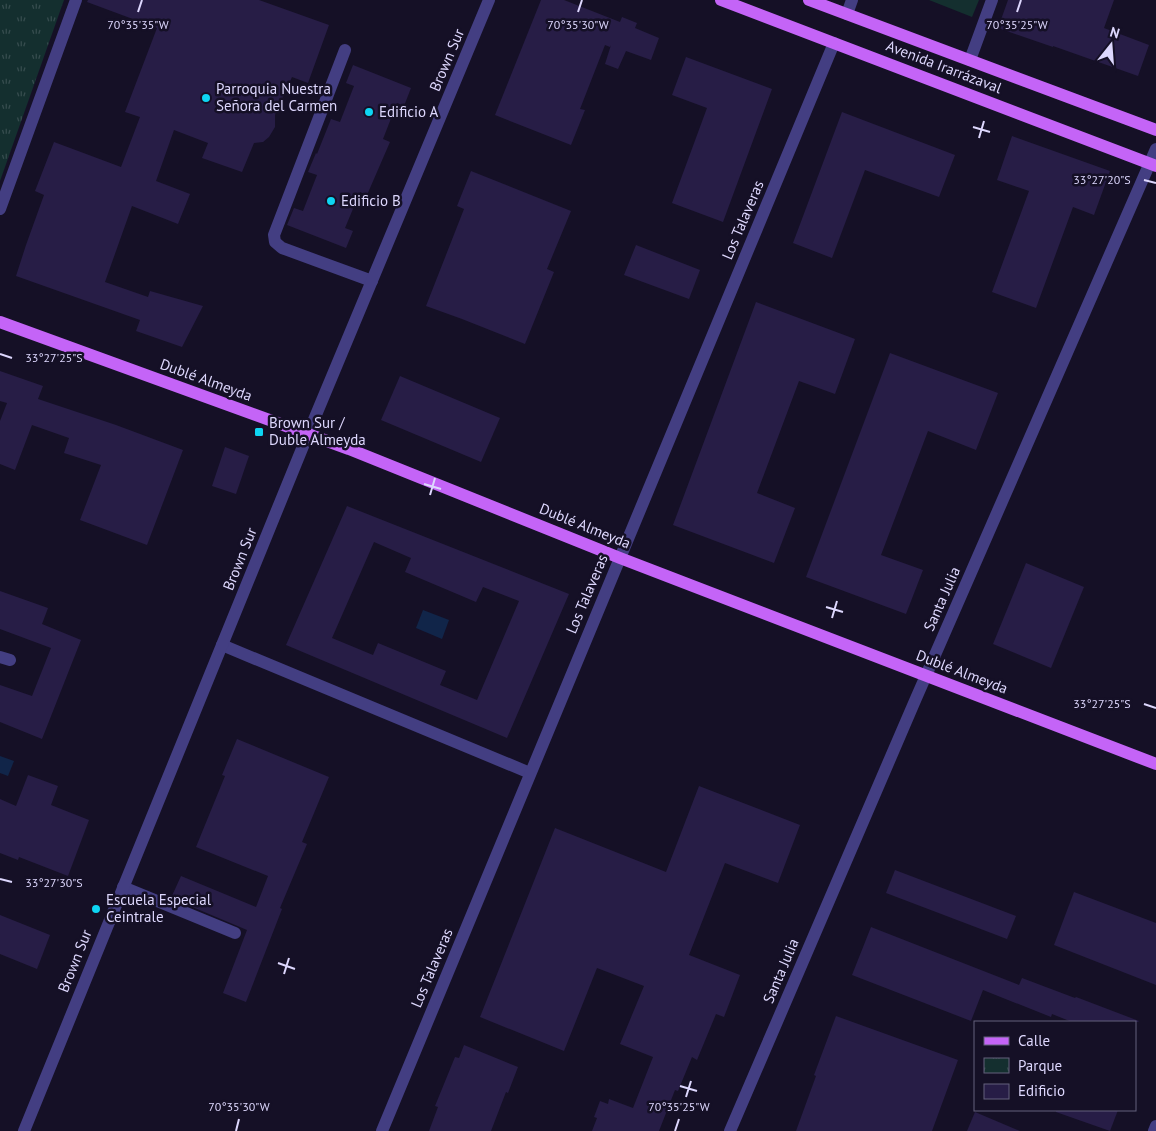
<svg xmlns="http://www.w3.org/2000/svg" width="1156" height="1131" font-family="'PT Sans',sans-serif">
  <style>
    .grass { fill: #142f2f }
    .park { fill: url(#park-tufts) }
    .water { fill: #112549 }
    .building { fill: #271d46; fill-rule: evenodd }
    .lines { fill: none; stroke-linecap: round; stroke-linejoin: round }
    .minor { stroke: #433e82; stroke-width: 12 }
    .major { stroke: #c464f7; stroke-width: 12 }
    .ticks { fill: none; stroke: #ddd7fd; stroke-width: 2 }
    .poi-dot { fill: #0ed5f3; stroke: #151026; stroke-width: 2 }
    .labels { text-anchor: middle; stroke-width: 5; stroke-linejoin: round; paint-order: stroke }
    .street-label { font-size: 15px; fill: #ddd7fd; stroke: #151026 }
    .poi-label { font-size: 15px; fill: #ddd7fd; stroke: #151026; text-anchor: start }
    .ticks-label { font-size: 12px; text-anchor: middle; fill: #ddd7fd; stroke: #151026; stroke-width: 5; stroke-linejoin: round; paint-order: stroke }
  </style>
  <defs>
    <pattern id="park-tufts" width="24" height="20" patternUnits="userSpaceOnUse" patternTransform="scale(1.25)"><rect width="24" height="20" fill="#142f2f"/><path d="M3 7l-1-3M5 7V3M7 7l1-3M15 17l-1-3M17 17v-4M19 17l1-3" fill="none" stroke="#364c4e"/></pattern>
  </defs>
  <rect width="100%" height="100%" fill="#151026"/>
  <!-- grass -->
  <polygon class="grass" points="929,0 979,0 972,17"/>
  <!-- park -->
  <polygon class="park" points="0,0 64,0 0,181"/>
  <!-- water -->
  <g class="water">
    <polygon points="423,610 449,620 442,639 416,628"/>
    <polygon points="0,756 14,761 8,776 0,773"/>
  </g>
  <!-- building -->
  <g class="building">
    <polygon points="88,0 259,0 329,25 308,83 292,77 275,115 275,127 269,137 263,142 254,143 242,172 202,158 208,143 174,130 156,181 190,194 178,224 132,206 105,282 148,297 150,291 203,306 182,347 136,331 140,320 16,276 26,245 44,195 35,191 54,142 121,167 140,117 125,112 157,28 87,2"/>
    <polygon points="541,0 564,0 620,22 622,17 637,23 635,28 659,38 651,60 626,51 618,69 605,64 611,45 610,47 605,45 580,109 585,110 571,145 495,115"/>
    <polygon points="1008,0 1114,0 1104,28 1149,45 1138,76 1053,46 1053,47 998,28"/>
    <polygon points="686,57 772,89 723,222 672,203 707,108 672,95"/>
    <polygon points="353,65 411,88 404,106 397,103 383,139 390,142 367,195 360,192 345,228 353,231 346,248 287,225 294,208 303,211 317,175 308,172 316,153 317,154 331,119 340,122 354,86 346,83"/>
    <polygon points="842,112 955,155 939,197 865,170 832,258 793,243"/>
    <polygon points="1012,136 1110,171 1094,215 1073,207 1036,308 992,292 1029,191 997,180"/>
    <polygon points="471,171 571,211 547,269 554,272 525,344 462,319 426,306 464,209 457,206"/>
    <polygon points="636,245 700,270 689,299 624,275"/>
    <polygon points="756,302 855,339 835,394 799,381 757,493 795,508 774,563 673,525"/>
    <polygon points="890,353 998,393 976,450 928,431 881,555 923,570 906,614 806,577"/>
    <polygon points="0,371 43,386 38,399 116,425 183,450 147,545 80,520 101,465 64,453 69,438 32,425 15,470 0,464 0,421 7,403 0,401"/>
    <polygon points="400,376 500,418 481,462 381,420"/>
    <polygon points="225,447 249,456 236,494 212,486"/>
    <path d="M347,506L569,594L507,738L286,645ZM374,542L411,558L405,572L476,602L483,587L519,601L477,700L440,685L446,671L378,643L373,655L332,638Z"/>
    <polygon points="1026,563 1084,587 1051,668 993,644"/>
    <polygon points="0,591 48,608 42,624 81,640 42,739 0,722 0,685 32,696 51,648 0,629"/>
    <polygon points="237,739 329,777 302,842 307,844 280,908 282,909 246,1002 223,993 247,930 171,898 181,876 256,907 268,876 196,847 225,776 222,775"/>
    <polygon points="28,775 58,786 51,805 89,820 68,876 19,857 18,860 0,853 0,799 16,806"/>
    <polygon points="699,786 800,825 778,883 725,863 689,955 740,975 724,1017 716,1014 697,1060 692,1057 678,1091 675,1090 659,1131 592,1131 597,1118 594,1117 600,1101 608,1104 609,1099 633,1108 653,1057 620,1044 644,986 597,968 564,1051 480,1017 555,828 666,872"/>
    <polygon points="895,870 1016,916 1007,939 886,893"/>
    <polygon points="1074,892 1156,923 1156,985 1054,945"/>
    <polygon points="0,915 50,935 37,969 0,954"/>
    <polygon points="871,927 1019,985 1022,978 1075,998 1076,997 1139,1021 1138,1022 1072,1022 1052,1014 1051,1017 983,990 971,1021 852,975"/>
    <polygon points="836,1016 958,1060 932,1131 796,1131 816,1076 814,1075"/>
    <polygon points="464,1045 518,1067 508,1093 506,1092 491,1131 429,1131 438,1107 435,1106 455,1057 459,1058"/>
    <polygon points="1056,1110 1118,1110 1110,1131 1056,1112"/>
    <polygon points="975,1112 1020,1131 967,1131"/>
  </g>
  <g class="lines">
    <!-- minor -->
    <g class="minor">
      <polyline points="847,14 852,0"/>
      <polyline points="345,50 274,235 275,242 282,248 372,281"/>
      <polyline points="970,60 992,0"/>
      <polyline points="0,209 76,0"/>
      <polyline points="222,645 530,773"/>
      <polyline points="0,657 10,660"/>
      <polyline points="123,887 235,933"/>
      <polyline points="24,1131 308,434 489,0"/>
      <polyline points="382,1131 834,43"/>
      <polyline points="730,1131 914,703 1156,149"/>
      <polyline points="1154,1131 1156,1126"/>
    </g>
    <!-- major -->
    <g class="major">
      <polyline points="721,0 1156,166"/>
      <polyline points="809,0 1156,130"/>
      <polyline points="0,322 349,449 620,558 1156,764"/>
    </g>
  </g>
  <!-- ticks -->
  <path class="ticks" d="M138,12L142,0M578,12L582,0M1017,12L1021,0M973,127L990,132M979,138L984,121M1144,180L1156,183M0,354L12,358M424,484L441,489M430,495L435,478M826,607L843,612M832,618L837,601M1144,704L1156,708M0,879L12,882M278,963L295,969M284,974L289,958M680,1086L697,1091M686,1097L691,1081M236,1131L239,1119M675,1131L679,1119"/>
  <!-- markers -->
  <g class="poi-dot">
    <circle cx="206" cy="98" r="5"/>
    <circle cx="369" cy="112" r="5"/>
    <circle cx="331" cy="201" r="5"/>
    <rect x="254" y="427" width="10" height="10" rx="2.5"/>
    <circle cx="96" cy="909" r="5"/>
  </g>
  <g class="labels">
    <!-- street labels -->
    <g class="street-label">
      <text transform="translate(447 60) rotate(-67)" y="5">Brown Sur</text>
      <text transform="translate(944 67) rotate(21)" y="5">Avenida Irarrázaval</text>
      <text transform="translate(743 220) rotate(-67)" y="5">Los Talaveras</text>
      <text transform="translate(206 380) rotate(20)" y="5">Dublé Almeyda</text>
      <text transform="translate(585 526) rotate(22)" y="5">Dublé Almeyda</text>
      <text transform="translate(240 559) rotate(-68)" y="5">Brown Sur</text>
      <text transform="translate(587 594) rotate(-67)" y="5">Los Talaveras</text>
      <text transform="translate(942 599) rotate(-66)" y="5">Santa Julia</text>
      <text transform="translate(962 672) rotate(21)" y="5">Dublé Almeyda</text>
      <text transform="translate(75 961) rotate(-68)" y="5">Brown Sur</text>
      <text transform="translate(432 968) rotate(-67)" y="5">Los Talaveras</text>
      <text transform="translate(781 971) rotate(-67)" y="5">Santa Julia</text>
    </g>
    <!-- poi labels -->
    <g class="poi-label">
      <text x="216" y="94">Parroquia Nuestra<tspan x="216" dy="17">Señora del Carmen</tspan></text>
      <text x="379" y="117">Edificio A</text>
      <text x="341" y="206">Edificio B</text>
      <text x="269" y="428">Brown Sur /<tspan x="269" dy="17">Duble Almeyda</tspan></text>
      <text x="106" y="905">Escuela Especial<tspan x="106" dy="17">Ceintrale</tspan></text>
    </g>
  </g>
  <g class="ticks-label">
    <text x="138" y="29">70°35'35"W</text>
    <text x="578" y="29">70°35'30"W</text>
    <text x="1017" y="29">70°35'25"W</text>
    <text x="1102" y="184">33°27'20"S</text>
    <text x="54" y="362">33°27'25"S</text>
    <text x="1102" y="708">33°27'25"S</text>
    <text x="54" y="887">33°27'30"S</text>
    <text x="239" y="1111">70°35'30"W</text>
    <text x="679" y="1111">70°35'25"W</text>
  </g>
  <!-- legend -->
  <rect x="974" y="1021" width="162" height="90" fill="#151026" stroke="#65607c"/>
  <rect x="984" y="1037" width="25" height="8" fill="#c464f7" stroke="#65607c"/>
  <text x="1018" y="1046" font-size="15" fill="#ddd7fd">Calle</text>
  <rect x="984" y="1058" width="25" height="15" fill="url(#park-tufts)" stroke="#65607c"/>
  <text x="1018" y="1071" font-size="15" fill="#ddd7fd">Parque</text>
  <rect x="984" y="1084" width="25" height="15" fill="#271d46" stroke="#65607c"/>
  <text x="1018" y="1096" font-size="15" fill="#ddd7fd">Edificio</text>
  <!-- north arrow -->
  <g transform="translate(1111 45) rotate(17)" stroke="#151026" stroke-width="4" paint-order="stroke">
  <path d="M0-4L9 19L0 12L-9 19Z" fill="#ddd7fd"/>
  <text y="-8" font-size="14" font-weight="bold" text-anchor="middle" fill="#ddd7fd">N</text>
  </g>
</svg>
